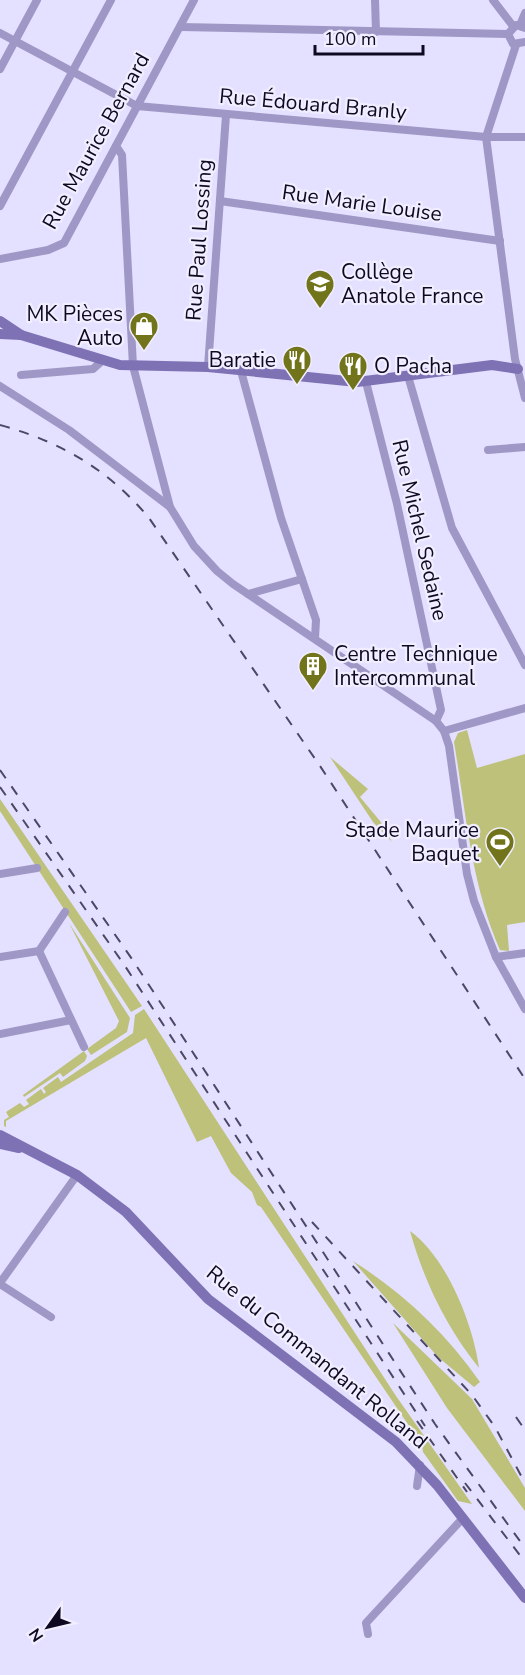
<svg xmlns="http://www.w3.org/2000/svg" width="525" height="1675" font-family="'Nunito Sans',sans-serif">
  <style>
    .green { fill: #bdc179 }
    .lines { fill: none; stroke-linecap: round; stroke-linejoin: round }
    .street { stroke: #9f98c6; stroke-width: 8 }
    .secondary { stroke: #7e72b5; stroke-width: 10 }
    .rail { stroke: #4c4762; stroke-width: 2; stroke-dasharray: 10 10; stroke-linecap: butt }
    .labels { text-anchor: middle; stroke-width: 4.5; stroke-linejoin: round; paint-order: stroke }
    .street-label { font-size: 21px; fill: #0e0821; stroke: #f1efff }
    .poi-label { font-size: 21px; fill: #0e0821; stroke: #f1efff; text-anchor: start }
  </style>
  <rect width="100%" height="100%" fill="#e4e0ff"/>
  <!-- green -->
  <g class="green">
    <path d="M467,730L477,768L525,754V922L507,925L509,951L500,950C471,884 466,812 454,742L458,733Z"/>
    <polygon points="330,757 368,789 360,797 380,821 392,842 373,822"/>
    <polygon points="0,799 142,1006 131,1012 0,811"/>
    <polygon points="69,923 130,1018 127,1032 91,1055 87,1049 116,1028 119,1021"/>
    <polygon points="144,1009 396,1396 472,1504 458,1501 423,1452 422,1445 261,1207 257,1205 252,1192 231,1173 211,1136 197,1142 146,1038 6,1121 6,1127 4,1126 4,1120 9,1117 6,1112 20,1103 24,1107 29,1104 26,1100 41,1089 44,1094 46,1092 43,1088 58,1077 61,1082 133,1033 135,1015"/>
    <polygon points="84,1051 87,1056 85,1061 63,1077 60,1073 24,1097 23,1095"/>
    <path d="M410,1231C447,1258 473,1324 479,1368C446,1327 424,1281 410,1231Z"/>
    <path d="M353,1261C403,1293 446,1333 480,1382L474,1387L438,1357Z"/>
    <polygon points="393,1323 472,1399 525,1488 525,1511 447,1408"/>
  </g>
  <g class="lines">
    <!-- street -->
    <g class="street">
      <polyline points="375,0 376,32"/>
      <polyline points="493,0 513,26"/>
      <polyline points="520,25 525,13"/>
      <polyline points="181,27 508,34"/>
      <polyline points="525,28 516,25 508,34 513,44 525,42"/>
      <polyline points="0,33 137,106 486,137 525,137"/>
      <polyline points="516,45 486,137 515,359 525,398"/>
      <polyline points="0,69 37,0"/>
      <polyline points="116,146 122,155 133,366 170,507"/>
      <polyline points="220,201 500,241"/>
      <polyline points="0,206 111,0"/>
      <polyline points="0,259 48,250 64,243 194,0"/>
      <polyline points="208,367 226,115"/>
      <polyline points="241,371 281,518 316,620 315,638"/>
      <polyline points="21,375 93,369 103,360"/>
      <polyline points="408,376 452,528 525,665"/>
      <polyline points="366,382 397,504 441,710 436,721"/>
      <polyline points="0,386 69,430 170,507 194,546 217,571 233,584 436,721 444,731 449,746 467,874 474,901 496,957 525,1009"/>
      <polyline points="488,450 525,447"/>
      <polyline points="248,594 302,579"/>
      <polyline points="444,731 525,708"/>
      <polyline points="0,874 37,868"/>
      <polyline points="39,951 84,1047"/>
      <polyline points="39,951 65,912"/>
      <polyline points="0,957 39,951"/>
      <polyline points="496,957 525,953"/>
      <polyline points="0,1034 71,1020"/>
      <polyline points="0,1283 77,1175"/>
      <polyline points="0,1284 51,1317"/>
      <polyline points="417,1486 420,1465"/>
      <polyline points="368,1634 366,1623 463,1518"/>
    </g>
    <!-- secondary -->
    <g class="secondary">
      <polyline points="0,321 21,335"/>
      <polyline points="0,334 21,335 120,365 208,367 357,382 492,365 518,369"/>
      <polyline points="0,1135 77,1175 126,1212 208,1299 396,1442 437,1485 525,1598"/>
      <polyline points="0,1144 19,1148"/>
    </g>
    <!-- rail -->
    <g class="rail">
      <path d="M0,425C61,442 108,469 149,518L320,766L525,1079"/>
      <polyline points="0,770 132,959 435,1424 525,1548"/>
      <polyline points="0,787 125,966 425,1426"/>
      <polyline points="312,1222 472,1395 495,1427 525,1483"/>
      <polyline points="516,1417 525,1430"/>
      <polyline points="417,1421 467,1492"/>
      <polyline points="465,1483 525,1562"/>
    </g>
  </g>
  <!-- icons -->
  <defs>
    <g id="school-pin" transform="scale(1.5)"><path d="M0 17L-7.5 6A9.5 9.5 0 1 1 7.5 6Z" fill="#71741a" stroke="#f1efff"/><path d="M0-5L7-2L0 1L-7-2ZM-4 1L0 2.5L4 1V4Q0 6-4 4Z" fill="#fff"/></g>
    <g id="shop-pin" transform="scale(1.5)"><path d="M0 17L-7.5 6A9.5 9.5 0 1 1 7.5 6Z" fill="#71741a" stroke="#f1efff"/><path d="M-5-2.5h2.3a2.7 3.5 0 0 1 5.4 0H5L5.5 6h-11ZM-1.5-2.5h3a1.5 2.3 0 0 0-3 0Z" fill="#fff"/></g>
    <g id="restaurant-pin" transform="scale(1.5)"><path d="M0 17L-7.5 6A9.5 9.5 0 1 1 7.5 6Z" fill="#71741a" stroke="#f1efff"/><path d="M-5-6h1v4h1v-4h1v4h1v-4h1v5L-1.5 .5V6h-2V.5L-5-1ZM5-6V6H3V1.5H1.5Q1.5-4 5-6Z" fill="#fff"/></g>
    <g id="building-pin" transform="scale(1.5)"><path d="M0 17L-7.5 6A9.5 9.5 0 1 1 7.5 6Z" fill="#71741a" stroke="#f1efff"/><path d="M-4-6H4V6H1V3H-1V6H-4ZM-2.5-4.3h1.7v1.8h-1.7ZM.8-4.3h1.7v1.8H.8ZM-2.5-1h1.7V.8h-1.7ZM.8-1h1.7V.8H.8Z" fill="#fff"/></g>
    <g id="stadium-pin" transform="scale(1.5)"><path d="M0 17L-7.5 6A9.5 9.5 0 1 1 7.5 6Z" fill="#71741a" stroke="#f1efff"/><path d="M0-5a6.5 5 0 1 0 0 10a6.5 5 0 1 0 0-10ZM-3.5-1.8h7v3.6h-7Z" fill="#fff"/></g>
  </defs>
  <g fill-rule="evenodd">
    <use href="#school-pin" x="320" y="284"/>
    <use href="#shop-pin" x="144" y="326"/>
    <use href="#restaurant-pin" x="297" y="360"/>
    <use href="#restaurant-pin" x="353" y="366"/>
    <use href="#building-pin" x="313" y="666"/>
    <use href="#stadium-pin" x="500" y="842"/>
  </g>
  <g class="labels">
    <!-- street labels -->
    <g class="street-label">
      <text transform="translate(313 104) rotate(5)" y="7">Rue Édouard Branly</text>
      <text transform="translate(96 141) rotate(-61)" y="7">Rue Maurice Bernard</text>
      <text transform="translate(362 203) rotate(8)" y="7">Rue Marie Louise</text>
      <text transform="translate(199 240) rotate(-86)" y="7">Rue Paul Lossing</text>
      <text transform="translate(420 530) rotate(77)" y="7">Rue Michel Sedaine</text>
      <text transform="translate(317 1357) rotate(39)" y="7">Rue du Commandant Rolland</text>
    </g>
    <!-- poi labels -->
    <g class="poi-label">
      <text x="341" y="279">Collège<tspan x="341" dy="24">Anatole France</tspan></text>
      <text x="123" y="321" text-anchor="end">MK Pièces<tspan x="123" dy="24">Auto</tspan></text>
      <text x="276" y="367" text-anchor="end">Baratie</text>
      <text x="374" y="373">O Pacha</text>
      <text x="334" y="661">Centre Technique<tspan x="334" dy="24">Intercommunal</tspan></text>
      <text x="479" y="837" text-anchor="end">Stade Maurice<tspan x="479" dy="24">Baquet</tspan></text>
    </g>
  </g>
  <!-- north arrow -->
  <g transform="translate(48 1627) rotate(236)" stroke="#f1efff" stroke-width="4.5" paint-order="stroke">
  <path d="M0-4.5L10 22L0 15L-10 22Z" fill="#0e0821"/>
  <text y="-9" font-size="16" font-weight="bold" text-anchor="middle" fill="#0e0821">N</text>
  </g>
  <!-- scale -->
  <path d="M315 45v9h108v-9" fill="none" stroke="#0e0821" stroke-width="3"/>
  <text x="324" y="45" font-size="18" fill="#0e0821" stroke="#f1efff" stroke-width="4.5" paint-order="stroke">100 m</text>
</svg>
